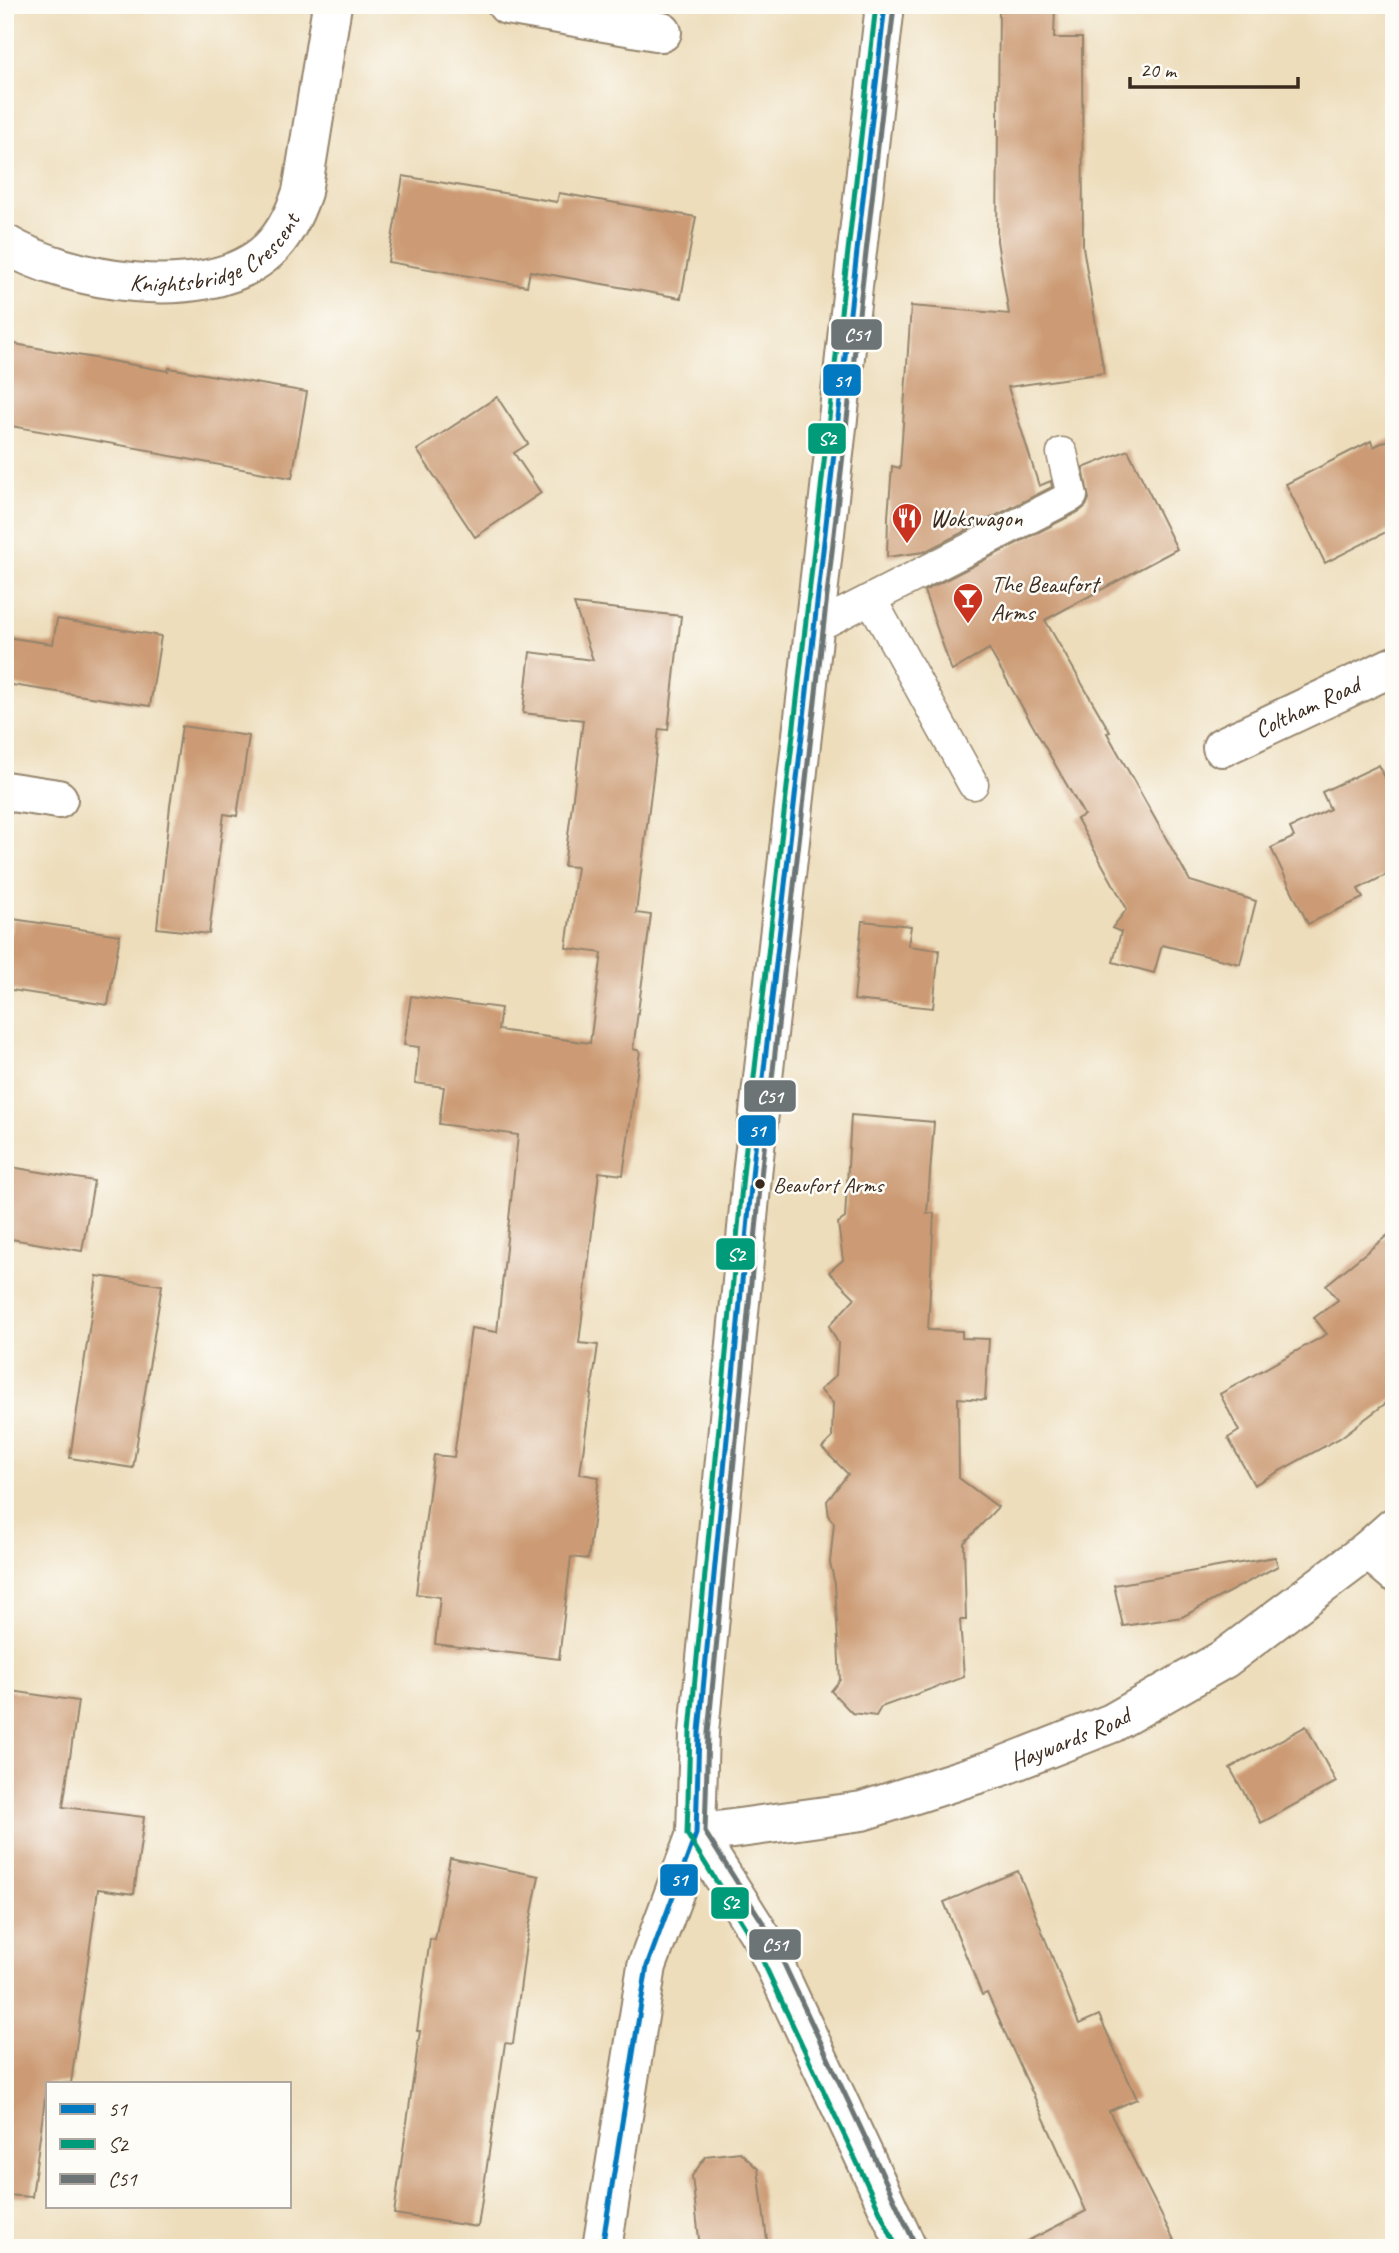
<svg xmlns="http://www.w3.org/2000/svg" width="1399" height="2253" font-family="Caveat,sans-serif">
  <style>
    .building { fill: #cc9b75 }
    .lines { fill: none; stroke-linecap: round; stroke-linejoin: round }
    .service-casing { stroke: #94846c; stroke-width: 33 }
    .minor-casing { stroke: #94846c; stroke-width: 42 }
    .primary-casing { stroke: #94846c; stroke-width: 42 }
    .trunk-casing { stroke: #94846c; stroke-width: 42 }
    .service { stroke: #fff; stroke-width: 30 }
    .minor { stroke: #fff; stroke-width: 38 }
    .primary { stroke: #fff; stroke-width: 38 }
    .trunk { stroke: #fff; stroke-width: 38 }
    .bus-1-casing { stroke: #fdfcf7; stroke-width: 10 }
    .bus-2-casing { stroke: #fdfcf7; stroke-width: 10 }
    .bus-3-casing { stroke: #fdfcf7; stroke-width: 10 }
    .bus-1 { stroke: #0279c1; stroke-width: 5 }
    .bus-2 { stroke: #009b79; stroke-width: 5 }
    .bus-3 { stroke: #6c7476; stroke-width: 5 }
    .bus-dot { fill: #3b2a1e; stroke: #fdfcf7; stroke-width: 2.5 }
    .labels { text-anchor: middle; stroke-width: 5; stroke-linejoin: round; paint-order: stroke }
    .bus-label { font-size: 22px; fill: #3b2a1e; stroke: #fdfcf7; text-anchor: start }
    .street-label { font-size: 24px; fill: #3b2a1e; stroke: #fdfcf7 }
    .poi-label { font-size: 24px; fill: #3b2a1e; stroke: #fdfcf7; text-anchor: start }
    .line-badge { stroke: #fdfcf7; stroke-width: 2.5 }
    .badge-label { font-size: 19px; text-anchor: middle; font-weight: bold; fill: #fff }
  </style>
  <rect width="100%" height="100%" fill="#fdfcf7"/>
  <filter id="ink" filterUnits="userSpaceOnUse"><feTurbulence type="fractalNoise" baseFrequency=".0143" numOctaves="2"/><feDisplacementMap in="SourceGraphic" scale="14" xChannelSelector="R" yChannelSelector="G"/><feConvolveMatrix kernelMatrix="1 2 1 2 8 2 1 2 1" color-interpolation-filters="sRGB"/></filter>
  <filter id="wash" filterUnits="userSpaceOnUse"><feTurbulence type="fractalNoise" baseFrequency=".00686" numOctaves="4" result="noise"/><feDisplacementMap in="SourceGraphic" scale="28" xChannelSelector="R" yChannelSelector="G"/><feGaussianBlur stdDeviation="1.57" result="paint"/><feColorMatrix in="noise" values="0 0 0 0 0 0 0 0 0 0 0 0 0 0 0 0 0 1.4 0 .05"/><feComposite in="paint" operator="in"/></filter>
  <g filter="url(#wash)">
    <rect width="100%" height="100%" fill="#edddbb"/>
    <g id="blocks">
      <!-- building -->
      <g class="building">
        <polygon points="999,5 1055,5 1054,38 1082,38 1083,247 1104,373 1008,387 1039,486 1051,481 1052,487 924,552 887,557 888,517 892,466 900,468 911,306 1009,314 997,241"/>
        <polygon points="403,176 557,202 559,193 696,217 681,298 530,271 527,286 388,262"/>
        <polygon points="9,343 168,371 169,368 307,392 292,478 154,453 154,451 5,425 5,365"/>
        <polygon points="497,397 528,444 514,453 541,493 475,537 417,450"/>
        <polygon points="1394,437 1394,528 1325,563 1286,484 1371,441 1373,447"/>
        <polygon points="1128,450 1177,549 1045,620 1110,732 1107,733 1190,881 1256,901 1240,964 1162,945 1154,973 1113,962 1121,932 1112,928 1127,909 1077,819 1084,815 989,649 952,671 924,591 1080,511 1086,506 1089,499 1083,468"/>
        <polygon points="574,604 681,616 668,730 659,729 636,913 651,915 633,1049 640,1051 623,1175 599,1172 579,1343 598,1345 580,1474 599,1477 588,1559 571,1557 559,1659 435,1644 440,1597 416,1594 434,1455 454,1457 471,1328 497,1332 518,1135 439,1124 444,1087 415,1083 419,1047 404,1045 411,996 501,1008 498,1030 590,1043 602,953 566,948 577,867 564,866 583,720 523,713 530,652 593,660"/>
        <polygon points="57,619 161,636 150,706 5,684 5,637 53,644"/>
        <polygon points="182,726 249,736 237,816 224,814 209,934 157,928 170,806"/>
        <polygon points="1379,765 1394,796 1394,871 1358,889 1363,898 1308,924 1271,848 1294,837 1290,828 1330,809 1322,792"/>
        <polygon points="13,919 120,935 108,1005 5,989 5,975"/>
        <polygon points="862,921 911,926 908,946 939,950 933,1008 854,1000"/>
        <polygon points="851,1115 934,1122 927,1213 934,1213 928,1330 962,1331 962,1338 989,1339 985,1400 958,1398 959,1478 998,1507 964,1543 966,1620 960,1620 964,1677 881,1707 876,1716 852,1713 831,1691 840,1680 835,1584 830,1563 834,1523 829,1517 827,1501 848,1474 822,1448 832,1438 833,1403 820,1390 836,1375 838,1343 829,1326 855,1298 829,1272 843,1260 838,1223 845,1218"/>
        <polygon points="5,1166 94,1181 82,1251 5,1238"/>
        <polygon points="1394,1230 1394,1397 1340,1438 1254,1485 1228,1438 1239,1431 1220,1394 1327,1334 1314,1318 1338,1300 1326,1285"/>
        <polygon points="97,1276 162,1285 133,1468 70,1458"/>
        <polygon points="1275,1557 1278,1566 1182,1617 1123,1626 1114,1585"/>
        <polygon points="5,1690 78,1701 63,1807 144,1817 134,1894 98,1889 71,2083 47,2083 32,2197 5,2195"/>
        <polygon points="1306,1726 1336,1782 1261,1823 1230,1768"/>
        <polygon points="450,1858 539,1876 526,1944 513,2044 505,2043 478,2227 394,2214 420,2031 417,2031 430,1939 435,1940"/>
        <polygon points="1018,1871 1079,2024 1099,2015 1137,2099 1109,2111 1178,2248 1014,2248 1086,2211 987,1993 982,1995 944,1902"/>
        <polygon points="740,2152 758,2169 768,2248 700,2248 692,2176 706,2156"/>
      </g>
    </g>
  </g>
  <g filter="url(#ink)">
    <use href="#blocks" fill-opacity="0" stroke="#94846c" stroke-width="2"/>
    <g class="lines">
      <!-- service casing -->
      <g class="service-casing">
        <g id="service">
          <polyline points="871,599 973,784"/>
          <polyline points="814,628 1072,496 1062,453"/>
        </g>
      </g>
      <!-- minor casing -->
      <g class="minor-casing">
        <g id="minor">
          <polyline points="507,5 662,32"/>
          <path id="s1" d="M5,244C68,281 201,305 263,255C283,239 294,216 302,192L332,5"/>
          <path id="s2" d="M1222,747L1394,666"/>
          <polyline points="5,791 58,799"/>
          <polyline points="1368,1550 1394,1572"/>
          <path id="s3" d="M696,1834L862,1811L1000,1767L1112,1723L1224,1659L1368,1550L1394,1527"/>
        </g>
      </g>
      <!-- primary casing -->
      <g class="primary-casing">
        <polyline id="primary" points="602,2248 647,1966 696,1834"/>
      </g>
      <!-- trunk casing -->
      <g class="trunk-casing">
        <polyline id="trunk" points="885,5 753,1166 699,1732 696,1834 762,1938 907,2248"/>
      </g>
      <!-- service -->
      <use href="#service" class="service"/>
      <!-- minor -->
      <use href="#minor" class="minor"/>
      <!-- primary -->
      <use href="#primary" class="primary"/>
      <!-- trunk -->
      <use href="#trunk" class="trunk"/>
      <!-- bus-1 casing -->
      <g class="bus-1-casing">
        <polyline id="bus-1" points="602,2248 647,1966 696,1834 699,1732 753,1166 885,5"/>
      </g>
      <!-- bus-2 casing -->
      <g class="bus-2-casing">
        <polyline id="bus-2" points="876,5 744,1165 690,1731 687,1834 754,1942 897,2248"/>
      </g>
      <!-- bus-3 casing -->
      <g class="bus-3-casing">
        <polyline id="bus-3" points="894,6 762,1167 708,1733 705,1832 770,1934 915,2244"/>
      </g>
      <!-- bus-1 -->
      <use href="#bus-1" class="bus-1"/>
      <!-- bus-2 -->
      <use href="#bus-2" class="bus-2"/>
      <!-- bus-3 -->
      <use href="#bus-3" class="bus-3"/>
    </g>
  </g>
  <!-- icons -->
  <defs>
    <g id="restaurant-pin" transform="scale(1.575)"><path d="M0 17L-7.5 6A9.5 9.5 0 1 1 7.5 6Z" fill="#c8321e" stroke="#fdfcf7"/><path d="M-5-6h1v4h1v-4h1v4h1v-4h1v5L-1.5 .5V6h-2V.5L-5-1ZM5-6V6H3V1.5H1.5Q1.5-4 5-6Z" fill="#fff"/></g>
    <g id="bar-pin" transform="scale(1.575)"><path d="M0 17L-7.5 6A9.5 9.5 0 1 1 7.5 6Z" fill="#c8321e" stroke="#fdfcf7"/><path d="M-6-5H6L.8 .8V4.5H3.5V6h-7V4.5H-.8V.8Z" fill="#fff"/></g>
  </defs>
  <g fill-rule="evenodd">
    <use href="#restaurant-pin" x="907" y="518"/>
    <use href="#bar-pin" x="968" y="598"/>
  </g>
  <!-- markers -->
  <circle class="bus-dot" cx="760" cy="1184" r="6"/>
  <g class="labels">
    <!-- bus labels -->
    <g class="bus-label">
      <text x="773" y="1192">Beaufort Arms</text>
    </g>
    <!-- street labels -->
    <g class="street-label">
      <text dy="8" stroke="none"><textPath href="#s1" startOffset="226">Knightsbridge Crescent</textPath></text>
      <text dy="8" stroke="none"><textPath href="#s2" startOffset="94">Coltham Road</textPath></text>
      <text dy="8" stroke="none"><textPath href="#s3" startOffset="388">Haywards Road</textPath></text>
    </g>
    <!-- poi labels -->
    <g class="poi-label">
      <text x="930" y="526">Wokswagon</text>
      <text x="991" y="592">The Beaufort<tspan x="991" dy="28">Arms</tspan></text>
    </g>
  </g>
  <g class="line-badge">
    <rect x="830" y="318" width="53" height="33" rx="7" fill="#6c7476"/>
    <rect x="822" y="363" width="40" height="34" rx="7" fill="#0279c1"/>
    <rect x="807" y="422" width="40" height="33" rx="7" fill="#009b79"/>
    <rect x="743" y="1079" width="54" height="34" rx="7" fill="#6c7476"/>
    <rect x="737" y="1114" width="40" height="33" rx="7" fill="#0279c1"/>
    <rect x="715" y="1237" width="41" height="34" rx="7" fill="#009b79"/>
    <rect x="659" y="1863" width="40" height="34" rx="7" fill="#0279c1"/>
    <rect x="710" y="1886" width="40" height="34" rx="7" fill="#009b79"/>
    <rect x="748" y="1928" width="54" height="33" rx="7" fill="#6c7476"/>
  </g>
  <g class="badge-label">
    <text x="857" y="341">C51</text>
    <text x="842" y="387">51</text>
    <text x="827" y="445">S2</text>
    <text x="770" y="1103">C51</text>
    <text x="757" y="1137">51</text>
    <text x="736" y="1261">S2</text>
    <text x="679" y="1886">51</text>
    <text x="730" y="1909">S2</text>
    <text x="775" y="1951">C51</text>
  </g>
  <!-- margin -->
  <rect width="1399" height="2253" fill="none" stroke="#fdfcf7" stroke-width="28"/>
  <!-- legend -->
  <rect x="46" y="2082" width="245" height="126" fill="#fdfcf7" stroke="#afa8a0" stroke-width="2"/>
  <rect x="60" y="2104" width="35" height="10" fill="#0279c1" stroke="#afa8a0" stroke-width="2"/>
  <text x="108" y="2116" font-size="21" fill="#3b2a1e">51</text>
  <rect x="60" y="2139" width="35" height="10" fill="#009b79" stroke="#afa8a0" stroke-width="2"/>
  <text x="108" y="2152" font-size="21" fill="#3b2a1e">S2</text>
  <rect x="60" y="2174" width="35" height="10" fill="#6c7476" stroke="#afa8a0" stroke-width="2"/>
  <text x="108" y="2186" font-size="21" fill="#3b2a1e">C51</text>
  <!-- scale -->
  <path d="M1130 77v10h168v-10" fill="none" stroke="#3b2a1e" stroke-width="3.5"/>
  <text x="1140" y="77" font-size="21" fill="#3b2a1e" stroke="#fdfcf7" stroke-width="5" paint-order="stroke">20 m</text>
</svg>
